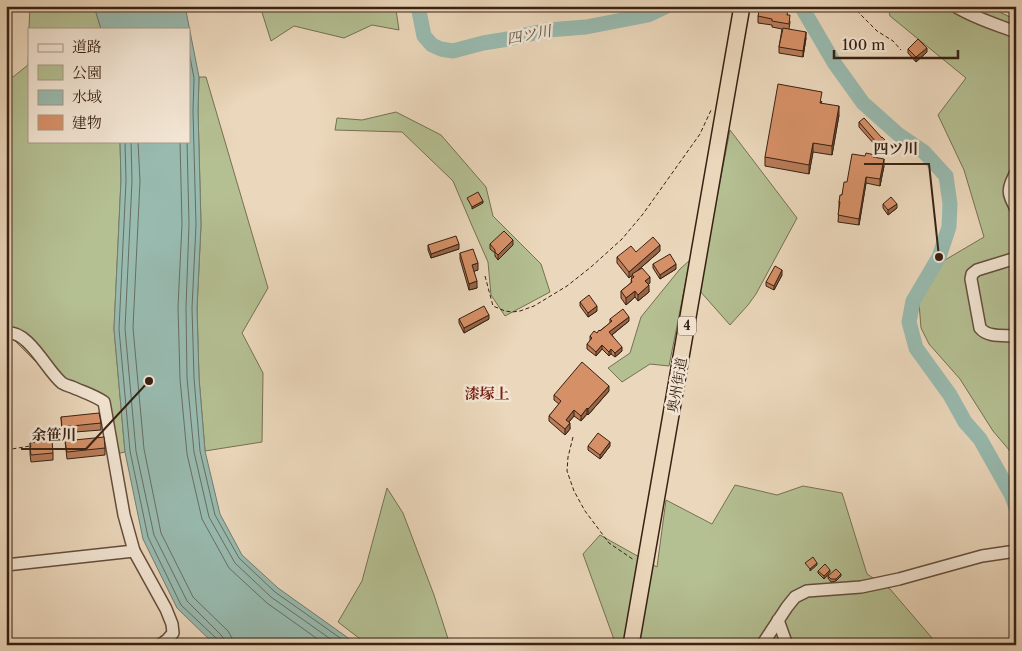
<svg xmlns="http://www.w3.org/2000/svg" width="1022" height="651" font-family="'Libre Caslon Text','Noto Serif JP',serif">
  <style>
    .green { fill: #b4bf92; stroke: #767052 }
    .water { fill: #98baaf; stroke: #727d71 }
    .lines { fill: none; stroke-linecap: round; stroke-linejoin: round }
    .shore { stroke: #686e61; stroke-width: 1 }
    .river { stroke: #98baaf; stroke-width: 15 }
    .minor-casing { stroke: #654e3d; stroke-width: 14 }
    .highway-casing { stroke: #382113; stroke-width: 18 }
    .path { stroke: #382113; stroke-width: 1; stroke-dasharray: 4 2.5; stroke-linecap: butt }
    .minor { stroke: #f2e5d3; stroke-width: 11 }
    .highway { stroke: #ebd7bb; stroke-width: 15 }
    .wall { fill: #b87c59; stroke: #382113 }
    .shaded-wall { fill: #966548; stroke: #382113 }
    .building { fill: #d69067; stroke: #382113 }
    .labels { text-anchor: middle; stroke-width: 5; stroke-linejoin: round; paint-order: stroke }
    .shield { fill: #f2e5d3; stroke: #705c4d; stroke-width: 1 }
    .shield-label { font-size: 12px; font-weight: bold; fill: #382113 }
    .street-label { font-size: 14px; fill: #382113; stroke: #f2e5d3 }
    .water-label { font-size: 15px; font-style: italic; fill: #554f42; stroke: #f2e5d3 }
    .neighbourhood-label { font-size: 15px; font-weight: bold; fill: #7a1f14; stroke: #f2e5d3 }
    .leader { fill: none; stroke: #382113; stroke-width: 2 }
    .callout-dot { fill: #382113; stroke: #f2e5d3; stroke-width: 2 }
    .callout-label { font-size: 15px; text-anchor: middle; font-weight: bold; fill: #382113; stroke: #f2e5d3; stroke-width: 5; stroke-linejoin: round; paint-order: stroke }
  </style>
  <rect width="100%" height="100%" fill="#ebd7bb"/>
  <filter id="stains"><feTurbulence type="fractalNoise" baseFrequency=".004" numOctaves="4"/><feColorMatrix values="0 0 0 0 .2 0 0 0 0 .09 0 0 0 0 .02 0 0 0 .5 -.17"/></filter>
  <radialGradient id="worn" r=".72"><stop offset=".6" stop-color="#630" stop-opacity="0"/><stop offset="1" stop-color="#630" stop-opacity=".3"/></radialGradient>
  <!-- green -->
  <g class="green">
    <polygon points="30,6 94,6 101,29 29,29"/>
    <polygon points="260,6 380,6 396,10 399,30 372,25 344,38 294,26 271,41"/>
    <polygon points="888,6 987,6 1016,20 1016,458 993,431 960,379 929,344 921,328 919,303 945,260 984,237 964,170 938,115 966,78 890,16"/>
    <polygon points="29,43 29,141 120,141 121,180 114,329 125,452 116,454 102,403 47,373 10,336 6,319 6,75 13,77 28,65"/>
    <polygon points="199,77 206,77 268,288 242,333 263,373 262,442 205,451 199,378 197,308 201,225 198,111"/>
    <polygon points="396,112 441,135 486,187 493,216 541,264 550,292 505,316 491,295 488,262 473,228 453,181 402,132 335,130 337,118 362,120"/>
    <polygon points="730,130 797,218 756,294 748,305 730,325 699,290"/>
    <polygon points="690,260 669,366 650,364 622,382 608,368 630,353 641,317 680,269"/>
    <polygon points="735,485 777,495 803,486 842,493 867,574 890,589 932,638 927,645 616,645 583,554 600,535 657,567 666,500 712,524"/>
    <polygon points="387,488 403,513 434,595 450,645 368,645 338,622 362,581"/>
  </g>
  <!-- water -->
  <polygon class="water" points="94,6 185,6 199,77 198,111 201,225 197,308 199,378 205,451 220,514 242,555 278,588 358,645 215,645 177,608 143,539 125,452 114,329 121,180 120,141 189,141 189,29 101,29"/>
  <g class="lines">
    <!-- shore -->
    <g class="shore">
      <polyline points="189,52 194,78 193,111 196,225 192,308 194,378 200,451 215,515 239,558 275,592 350,645"/>
      <polyline points="125,141 126,181 119,329 130,451 148,537 181,605 217,639 218,645"/>
      <polyline points="131,141 132,181 125,329 136,451 154,535 187,601 221,635 224,639 225,645"/>
      <polyline points="138,141 140,181 133,328 144,449 161,533 193,597 228,631 232,638 232,645"/>
      <polyline points="180,141 182,224 178,307 180,379 187,454 202,519 229,568 267,603 326,645"/>
      <polyline points="187,141 189,224 186,308 187,378 194,452 209,517 235,563 271,597 339,645"/>
    </g>
    <!-- river -->
    <g class="river">
      <polyline points="418,6 424,36 432,45 441,49 453,51 483,43 508,39 548,30 586,27 648,15 667,6"/>
      <polyline points="801,6 835,64 863,103 899,135 924,152 946,176 950,204 949,227 939,257 913,301 909,322 916,348 950,395 965,422 980,439 1011,494 1016,507"/>
    </g>
    <!-- minor casing -->
    <g class="minor-casing">
      <g id="minor">
        <path d="M955,6C974,18 995,24 1016,32"/>
        <path d="M1016,172C1007,191 1007,191 1016,209"/>
        <path d="M1016,258L977,270L972,274L971,279L980,328C988,338 1004,335 1016,336"/>
        <path d="M6,333C29,330 46,370 62,383C65,385 69,386 72,387C83,392 94,395 104,402L124,515L134,551L166,609L172,624L173,633L167,640L160,645"/>
        <polyline points="6,565 134,551"/>
        <polyline points="778,620 787,645"/>
        <polyline points="762,645 787,607 795,597 807,591 861,587 899,579 982,556 1016,551"/>
      </g>
    </g>
    <!-- highway casing -->
    <g class="highway-casing">
      <polyline id="highway" points="631,645 742,6"/>
    </g>
    <!-- path -->
    <g class="path">
      <polyline points="852,6 877,31 893,41 901,50"/>
      <polyline points="485,276 493,306 505,311 512,312 520,311 534,306 567,286 591,267 622,239 643,214 700,134 712,108"/>
      <polyline points="573,437 568,457 567,471 574,491 585,511 609,543 634,560"/>
      <polyline points="6,450 30,446"/>
    </g>
    <!-- minor -->
    <use href="#minor" class="minor"/>
    <!-- highway -->
    <use href="#highway" class="highway"/>
  </g>
  <!-- wall -->
  <g class="wall">
    <polygon points="788,15 790,22 789,29 806,38 803,57 779,53 779,47 782,29 772,27 772,25 758,23 758,16"/>
    <polygon points="908,49 927,52 916,62 908,53"/>
    <polygon points="822,101 821,103 839,115 832,155 813,152 809,174 765,166 765,157"/>
    <polygon points="859,122 889,149 883,154 859,127"/>
    <polygon points="875,157 884,166 880,186 866,183 859,225 838,222 839,209 839,202 847,182"/>
    <polygon points="883,204 897,208 888,215 883,208"/>
    <polygon points="490,244 513,245 498,260 495,256 495,253 490,249"/>
    <polygon points="428,245 459,249 431,258 428,250"/>
    <polygon points="660,251 636,272 650,283 648,285 649,292 638,301 635,297 626,305 621,298 621,291 631,283 632,275 629,278 617,263 617,257 636,252"/>
    <polygon points="460,253 478,270 474,271 477,288 469,290 460,259"/>
    <polygon points="653,264 676,269 660,279 653,268"/>
    <polygon points="782,275 774,290 766,286 766,282"/>
    <polygon points="580,302 597,311 588,317 580,306"/>
    <polygon points="459,319 489,319 464,333 459,323"/>
    <polygon points="610,319 629,321 612,335 622,351 615,357 611,354 609,356 602,349 596,356 587,349 587,344 590,341 590,336 597,333 610,323"/>
    <polygon points="609,391 588,415 587,414 581,421 574,416 569,422 570,429 565,435 549,421 549,416 559,404 554,400 554,395"/>
    <polygon points="61,417 101,423 101,430 62,433"/>
    <polygon points="65,441 105,448 105,455 67,459"/>
    <polygon points="30,443 53,453 53,460 31,462 30,454"/>
    <polygon points="588,446 610,446 600,459 588,450"/>
    <polygon points="818,571 830,572 824,579 818,573"/>
    <polygon points="828,576 841,576 836,581 831,582 828,578"/>
  </g>
  <!-- shaded-wall -->
  <g class="shaded-wall">
    <polygon points="806,32 806,38 803,57 803,51"/>
    <polygon points="927,48 927,52 916,62 916,57"/>
    <polygon points="839,106 839,115 832,155 832,146"/>
    <polygon points="813,143 813,152 809,174 809,165"/>
    <polygon points="889,144 889,149 883,154 883,150"/>
    <polygon points="884,159 884,166 880,186 880,179"/>
    <polygon points="866,177 866,183 859,225 859,219"/>
    <polygon points="483,201 483,203 472,209 472,207"/>
    <polygon points="897,204 897,208 888,215 888,210"/>
    <polygon points="513,240 513,245 498,260 498,255"/>
    <polygon points="459,244 459,249 431,258 431,254"/>
    <polygon points="660,245 660,251 629,278 629,272"/>
    <polygon points="478,263 478,270 472,272 472,265"/>
    <polygon points="676,264 676,269 660,279 660,275"/>
    <polygon points="782,270 782,275 774,290 774,286"/>
    <polygon points="650,277 650,283 645,287 645,281"/>
    <polygon points="477,281 477,288 469,290 469,284"/>
    <polygon points="649,285 649,292 638,301 638,295"/>
    <polygon points="635,291 635,297 626,305 626,298"/>
    <polygon points="597,306 597,311 588,317 588,313"/>
    <polygon points="489,315 489,319 464,333 464,328"/>
    <polygon points="629,317 629,321 609,337 609,332"/>
    <polygon points="602,345 602,349 596,356 596,352"/>
    <polygon points="622,347 622,351 615,357 615,353"/>
    <polygon points="611,349 611,354 609,356 609,352"/>
    <polygon points="609,386 609,391 588,415 588,409"/>
    <polygon points="587,408 587,414 581,421 581,416"/>
    <polygon points="574,410 574,416 566,425 566,420"/>
    <polygon points="570,423 570,429 565,435 565,429"/>
    <polygon points="610,442 610,446 600,459 600,455"/>
    <polygon points="817,563 817,565 810,571 810,569"/>
    <polygon points="830,570 830,572 824,579 824,576"/>
    <polygon points="841,574 841,576 836,581 836,579"/>
  </g>
  <!-- building -->
  <g class="building">
    <polygon points="760,6 773,6 788,9 787,15 790,15 789,24 772,21 772,19 758,16"/>
    <polygon points="783,28 806,32 803,51 779,47"/>
    <polygon points="918,39 927,48 916,57 908,49"/>
    <polygon points="778,84 822,92 820,103 839,106 832,146 813,143 809,165 765,157"/>
    <polygon points="864,118 882,138 882,137 889,144 883,150 859,122"/>
    <polygon points="866,153 875,155 873,157 884,159 880,179 866,177 859,219 838,215 840,202 839,202 840,195 842,195 844,182 847,182 852,154 865,156"/>
    <polygon points="478,192 483,201 472,207 467,198"/>
    <polygon points="891,197 897,204 888,210 883,204"/>
    <polygon points="504,231 513,240 498,255 495,252 495,250 490,244"/>
    <polygon points="456,236 459,244 431,254 428,245"/>
    <polygon points="653,237 660,245 629,272 617,257 631,246 636,252"/>
    <polygon points="473,249 478,263 472,265 477,281 469,284 460,253"/>
    <polygon points="670,254 676,264 660,275 653,264"/>
    <polygon points="775,266 782,270 774,286 766,282"/>
    <polygon points="642,268 650,277 645,281 649,285 638,295 635,291 626,298 621,291 632,282 631,279 634,277 632,274"/>
    <polygon points="589,295 597,306 588,313 580,302"/>
    <polygon points="484,306 489,315 464,328 459,319"/>
    <polygon points="623,309 629,317 609,332 622,347 615,353 611,349 609,352 602,345 596,352 587,344 592,338 590,336 594,331 597,333 599,330 600,331 612,321 610,319"/>
    <polygon points="582,362 609,386 588,409 587,408 581,416 574,410 566,420 570,423 565,429 549,416 561,401 554,395"/>
    <polygon points="99,413 101,423 62,427 61,417"/>
    <polygon points="598,433 610,442 600,455 588,446"/>
    <polygon points="104,437 105,448 67,452 65,441"/>
    <polygon points="52,440 53,453 31,455 30,447 31,447 30,443"/>
    <polygon points="813,557 817,563 810,569 805,563"/>
    <polygon points="825,564 830,570 824,576 818,571"/>
    <polygon points="836,569 841,574 836,579 831,579 828,576"/>
  </g>
  <g class="labels">
    <!-- shield labels -->
    <rect class="shield" x="678" y="316.5" width="18" height="19" rx="4"/>
    <g class="shield-label">
      <text x="687" y="330">4</text>
    </g>
    <!-- street labels -->
    <g class="street-label">
      <text transform="translate(677 385) rotate(-80)" y="5">奥州街道</text>
    </g>
    <!-- water labels -->
    <g class="water-label">
      <text transform="translate(529 35) rotate(-11)" y="5">四ツ川</text>
    </g>
    <!-- neighbourhood labels -->
    <g class="neighbourhood-label">
      <text x="487" y="399">漆塚上</text>
    </g>
  </g>
  <!-- callouts -->
  <path class="leader" d="M939 257L929 164H864M149 381L86 449H21"/>
  <g class="callout-dot">
    <circle cx="939" cy="257" r="5"/>
    <circle cx="149" cy="381" r="5"/>
  </g>
  <g class="callout-label">
    <text x="896" y="154">四ツ川</text>
    <text x="54" y="440">余笹川</text>
  </g>
  <!-- margin -->
  <rect width="1022" height="651" fill="none" stroke="#ebd7bb" stroke-width="25"/>
  <rect x="8" y="8" width="1007" height="636" fill="none" stroke="#382113" stroke-width="2.5"/>
  <rect x="12" y="12" width="997" height="626" fill="none" stroke="#382113"/>
  <!-- legend -->
  <rect x="28" y="28" width="162" height="115" fill="#f2e5d3" stroke="#a89786"/>
  <rect x="38" y="44" width="25" height="8" fill="#f2e5d3" stroke="#a89786"/>
  <text x="72" y="52" font-size="15" fill="#382113">道路</text>
  <rect x="38" y="65" width="25" height="15" fill="#b4bf92" stroke="#a89786"/>
  <text x="72" y="78" font-size="15" fill="#382113">公園</text>
  <rect x="38" y="90" width="25" height="15" fill="#98baaf" stroke="#a89786"/>
  <text x="72" y="102" font-size="15" fill="#382113">水域</text>
  <rect x="38" y="115" width="25" height="15" fill="#d69067" stroke="#a89786"/>
  <text x="72" y="128" font-size="15" fill="#382113">建物</text>
  <!-- scale -->
  <path d="M834 50v8h124v-8" fill="none" stroke="#382113" stroke-width="2.5"/>
  <text x="842" y="50" font-size="15" fill="#382113" stroke="#f2e5d3" stroke-width="4" paint-order="stroke">100 m</text>
  <rect width="100%" height="100%" filter="url(#stains)"/>
  <rect width="100%" height="100%" fill="url(#worn)"/>
</svg>
